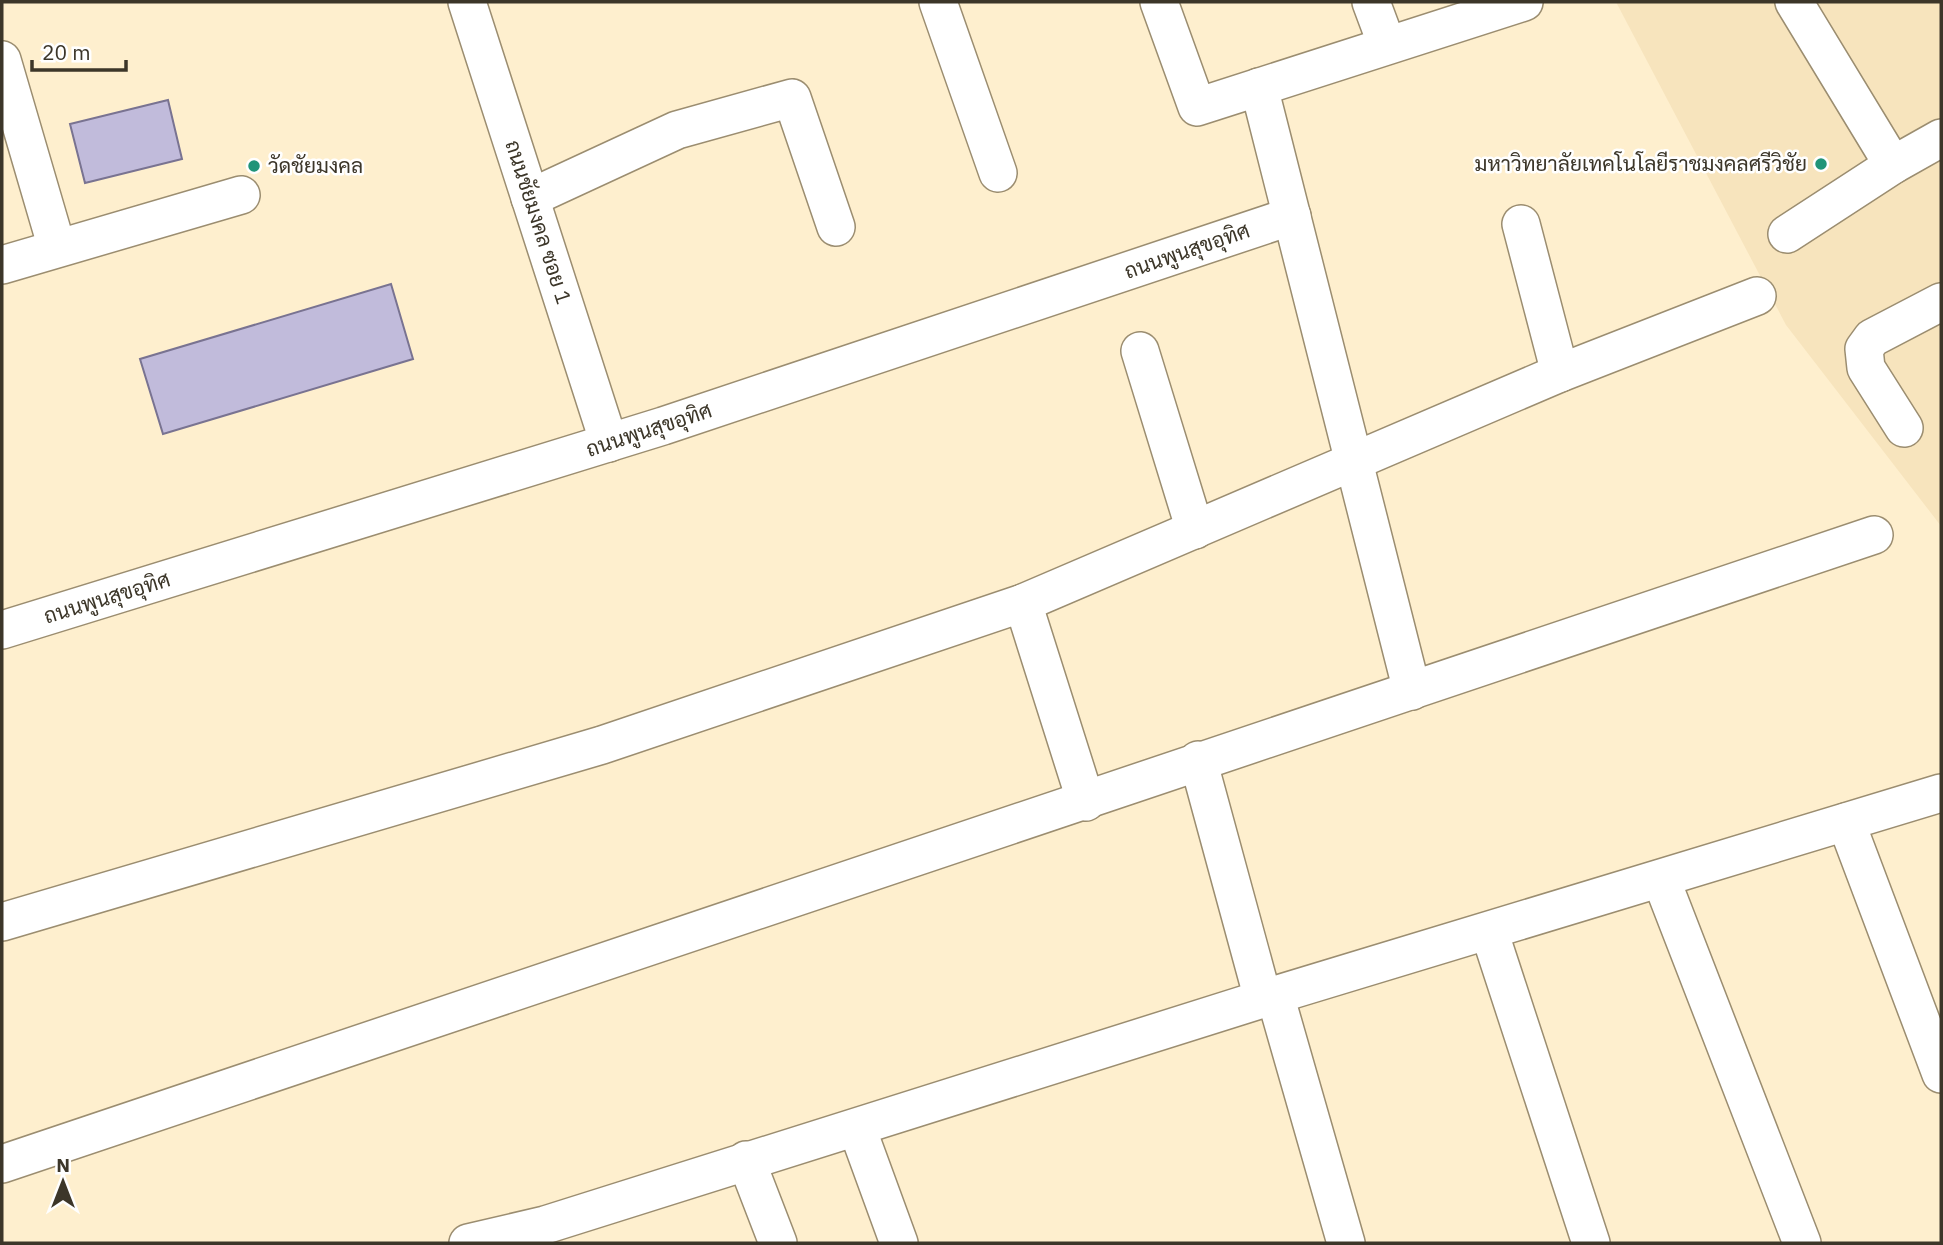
<svg xmlns="http://www.w3.org/2000/svg" width="1943" height="1245" font-family="'IBM Plex Sans',Sarabun,sans-serif">
  <style>
    .built { fill: #f7e4bd }
    .building { fill: #c1bbdb; stroke: #797391; stroke-width: 2 }
    .lines { fill: none; stroke-linecap: round; stroke-linejoin: round }
    .minor-casing { stroke: #9b8d70; stroke-width: 40 }
    .minor { stroke: #fff; stroke-width: 37 }
    .poi-dot { fill: #209478; stroke: #fff; stroke-width: 2.5 }
    .labels { text-anchor: middle; stroke-width: 5; stroke-linejoin: round; paint-order: stroke }
    .poi-label { font-size: 21px; fill: #3c3629; stroke: #fff; text-anchor: end }
    .street-label { font-size: 21px; fill: #3c3629; stroke: #fff }
  </style>
  <rect width="100%" height="100%" fill="#feefce"/>
  <!-- built -->
  <polygon class="built" points="1616,2 1941,2 1941,526 1786,325"/>
  <!-- building -->
  <g class="building">
    <polygon points="168,100 182,159 85,183 70,124"/>
    <polygon points="391,284 413,359 163,434 140,359"/>
  </g>
  <g class="lines">
    <!-- minor casing -->
    <g class="minor-casing">
      <g id="minor">
        <polyline points="467,2 609,443"/>
        <polyline points="938,2 998,173"/>
        <polyline points="1159,2 1197,107 1524,2"/>
        <polyline points="1371,2 1387,45"/>
        <polyline points="1794,2 1893,165"/>
        <polyline points="2,60 57,248"/>
        <polyline points="1259,87 1412,691"/>
        <polyline points="530,198 677,130 792,98 836,227"/>
        <polyline points="1521,224 1560,373"/>
        <polyline points="1787,234 1893,165 1941,138"/>
        <polyline points="2,265 241,195"/>
        <polyline points="1140,351 1195,530"/>
        <polyline points="1904,428 1866,368 1864,349 1872,338 1941,302"/>
        <polyline points="1023,603 1086,802"/>
        <polyline points="2,630 663,426 1292,216"/>
        <polyline points="1198,760 1263,999"/>
        <polyline points="1846,822 1941,1074"/>
        <polyline points="1661,879 1802,1243"/>
        <polyline points="2,922 602,745 1023,603 1560,373 1757,296"/>
        <polyline points="1489,931 1591,1243"/>
        <polyline points="1275,995 1346,1243"/>
        <polyline points="857,1128 899,1243"/>
        <polyline points="746,1160 778,1243"/>
        <polyline points="2,1164 1874,535"/>
        <polyline points="468,1243 545,1225 1275,995 1941,793"/>
      </g>
    </g>
    <!-- minor -->
    <use href="#minor" class="minor"/>
  </g>
  <!-- markers -->
  <g class="poi-dot">
    <circle cx="1821" cy="164" r="7"/>
    <circle cx="254" cy="166" r="7"/>
  </g>
  <g class="labels">
    <!-- poi labels -->
    <g class="poi-label">
      <text x="1807" y="171">มหาวิทยาลัยเทคโนโลยีราชมงคลศรีวิชัย</text>
      <text x="268" y="173" text-anchor="start">วัดชัยมงคล</text>
    </g>
    <!-- street labels -->
    <g class="street-label">
      <text transform="translate(538 222) rotate(72)" y="7">ถนนชัยมงคล ซอย 1</text>
      <text transform="translate(1187 251) rotate(-19)" y="7">ถนนพูนสุขอุทิศ</text>
      <text transform="translate(649 430) rotate(-18)" y="7">ถนนพูนสุขอุทิศ</text>
      <text transform="translate(107 598) rotate(-17)" y="7">ถนนพูนสุขอุทิศ</text>
    </g>
  </g>
  <!-- border -->
  <rect width="1943" height="1245" fill="none" stroke="#3c3629" stroke-width="7"/>
  <!-- north arrow -->
  <g transform="translate(63 1182)" stroke="#ffffff" stroke-width="5" paint-order="stroke">
  <path d="M0-5L12 26L0 18L-12 26Z" fill="#3c3629"/>
  <text y="-10" font-size="19" font-weight="bold" text-anchor="middle" fill="#3c3629">N</text>
  </g>
  <!-- scale -->
  <path d="M32 60v10h94v-10" fill="none" stroke="#3c3629" stroke-width="3.5"/>
  <text x="42" y="60" font-size="21" fill="#3c3629" stroke="#ffffff" stroke-width="5" paint-order="stroke">20 m</text>
</svg>
